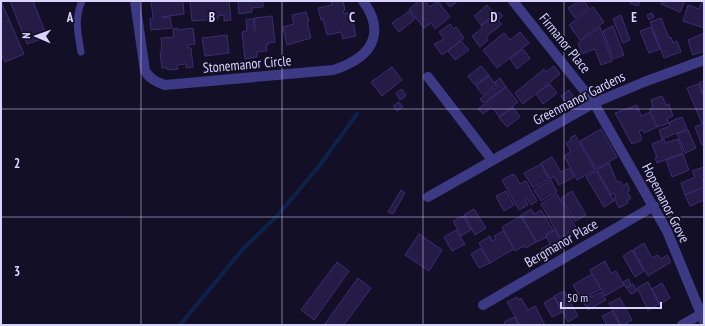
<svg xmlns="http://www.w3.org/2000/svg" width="705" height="326" font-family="'PT Sans Narrow',sans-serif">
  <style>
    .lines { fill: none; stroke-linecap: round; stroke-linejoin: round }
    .stream { stroke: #0c2248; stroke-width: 4 }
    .building { fill: #241b47; stroke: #3b2d73 }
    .lane { stroke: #3d3a85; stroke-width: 7 }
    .street { stroke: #3d3a85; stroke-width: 10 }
    .grid { fill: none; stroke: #d9d4ff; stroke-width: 1; stroke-opacity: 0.55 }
    .labels { text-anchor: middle; stroke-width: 3.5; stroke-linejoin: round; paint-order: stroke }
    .street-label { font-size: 14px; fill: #d9d4ff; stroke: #130f26 }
    .grid-label { font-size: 13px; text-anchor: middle; font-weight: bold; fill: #d9d4ff; stroke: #130f26; stroke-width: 3.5; stroke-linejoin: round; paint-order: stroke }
  </style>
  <rect width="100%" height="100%" fill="#130f26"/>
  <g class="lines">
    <!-- stream -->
    <polyline class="stream" points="180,325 242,250 277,216 320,165 357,114"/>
  </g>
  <!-- building -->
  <g class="building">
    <polygon points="1,1 24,54 5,62 1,54"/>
    <polygon points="10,1 33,1 47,37 27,44"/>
    <polygon points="151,1 183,1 184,14 162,17 170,17 172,28 151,30 150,19 153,18"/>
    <polygon points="190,1 229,1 231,20 224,21 224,15 218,16 218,19 192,21"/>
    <polygon points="238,1 263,1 263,7 252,8 252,12 239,14"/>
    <polygon points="336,1 343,1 345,10 343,11 344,14 351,12 356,36 343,39 341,32 327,35 323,19 321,20 318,8 332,5 331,2"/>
    <polygon points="419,1 425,1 430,7 438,1 450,17 435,29 431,23 424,28 409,9"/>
    <polygon points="445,1 458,1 450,7"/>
    <polygon points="579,1 584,1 589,8 575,18 568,8"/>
    <polygon points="631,1 640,1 638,6 630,3"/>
    <polygon points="662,1 682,1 684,3 680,12 661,4"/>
    <polygon points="702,1 704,1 704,28 683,21 688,5 699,9"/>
    <polygon points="487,5 495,14 481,25 474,16"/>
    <polygon points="593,7 604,22 580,40 569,25"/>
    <polygon points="409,11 415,19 399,32 392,23 398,18 399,19"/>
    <polygon points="306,12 309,22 307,22 311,38 287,45 283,27 294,24 292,15"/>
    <polygon points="499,12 503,16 498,20 502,24 486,37 488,40 480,47 472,36 482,28 481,26"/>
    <polygon points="652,13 654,17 649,20 647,15"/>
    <polygon points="621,15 630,40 623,43 613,19"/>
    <polygon points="272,16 275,42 268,43 268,45 266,45 267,51 257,52 257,57 245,59 242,32 247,31 246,19 253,19 254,30 256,30 254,18"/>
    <polygon points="661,18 669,38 671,37 673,43 677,41 681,52 664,58 650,22"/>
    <polygon points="450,24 454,29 456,27 464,38 442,55 434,44 444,39 439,32"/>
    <polygon points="613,26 624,55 613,59 603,31"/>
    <polygon points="600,27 612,61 601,65 595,49 582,54 578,43"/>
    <polygon points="651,27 660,49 649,53 640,31"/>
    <polygon points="178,28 178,30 193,28 195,44 188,45 188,48 191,48 193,67 186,68 186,64 177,65 178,69 168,70 167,68 162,68 160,52 162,52 161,38 174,37 173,29"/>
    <polygon points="520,32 529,43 497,68 483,50 504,33 510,40"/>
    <polygon points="704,33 704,51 693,55 688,40"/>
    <polygon points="227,35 229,53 205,56 202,38"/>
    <polygon points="461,41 469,50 455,60 448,51"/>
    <polygon points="523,49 530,58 517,69 510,59"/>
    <polygon points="481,66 489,75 475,85 468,76"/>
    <polygon points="554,66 560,74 523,104 515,93 544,69 546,72"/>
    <polygon points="392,67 402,80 382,96 371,82"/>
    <polygon points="489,76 496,85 483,95 476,86"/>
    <polygon points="500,78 506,87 483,103 480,99 498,86 495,82"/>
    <polygon points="704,81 704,95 699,83"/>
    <polygon points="550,84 557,93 543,104 536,94"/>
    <polygon points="698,84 704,97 704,122 702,123 687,88"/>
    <polygon points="506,87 518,102 499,117 492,107 483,114 478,109"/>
    <polygon points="402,89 406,96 400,100 396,93"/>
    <polygon points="569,90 573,96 565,102 561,96"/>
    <polygon points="662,96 666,105 669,104 673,116 667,118 669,123 657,127 650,112 650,109 653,108 651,100"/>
    <polygon points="399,102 403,107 397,111 393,106"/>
    <polygon points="637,105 641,116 650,112 657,127 644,133 643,130 639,131 642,140 632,144 615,113"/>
    <polygon points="513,107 520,117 507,127 499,118"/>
    <polygon points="682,117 687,129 662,139 659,130 670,126 669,123 672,122 671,121"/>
    <polygon points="704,123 704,145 702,145 695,127"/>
    <polygon points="601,129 617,157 596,169 580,141"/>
    <polygon points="688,130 696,148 685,153 677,134"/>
    <polygon points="575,135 595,170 577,180 564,156 571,151 566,143 571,140 570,138"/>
    <polygon points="664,139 665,143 678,139 683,153 657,163 655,158 657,158 652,144"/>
    <polygon points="683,154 689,170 672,177 666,160"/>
    <polygon points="552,157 561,172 569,168 574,177 559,185 554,177 550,179 541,163"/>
    <polygon points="609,163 617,182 620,181 623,186 627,183 630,190 627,192 631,198 627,201 628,203 619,208 614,198 616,197 614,193 611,195 597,170"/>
    <polygon points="541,164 549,179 533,188 524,173"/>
    <polygon points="704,167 704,174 701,176 704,183 704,187 685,195 681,183 695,177 692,171"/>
    <polygon points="596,171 614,201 604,207 586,177"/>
    <polygon points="513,174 513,176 515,175 520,184 526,181 537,201 531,205 527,198 525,199 528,205 519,210 502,180"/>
    <polygon points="551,180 557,192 541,201 534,190"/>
    <polygon points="704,187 704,200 690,206 685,195"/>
    <polygon points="401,190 405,193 393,214 388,212"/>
    <polygon points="506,191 514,205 504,211 496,196"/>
    <polygon points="572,191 586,215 575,221 561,198"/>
    <polygon points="557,194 578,231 566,238 565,235 560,238 541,204"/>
    <polygon points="474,209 486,228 475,235 464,215"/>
    <polygon points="531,209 534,214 541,210 553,230 546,234 547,237 537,242 521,215"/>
    <polygon points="463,216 471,230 461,236 453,221"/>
    <polygon points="521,216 536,242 526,248 524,246 515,251 502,227"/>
    <polygon points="456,230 465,244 452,251 444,237"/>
    <polygon points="555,230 564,246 545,256 541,249 550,244 546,236"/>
    <polygon points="503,231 514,249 490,263 479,243 490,236 492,241 496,239 494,236"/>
    <polygon points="419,234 442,250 429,271 405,255"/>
    <polygon points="644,243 652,258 658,255 661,259 667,255 671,262 648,276 633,250"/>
    <polygon points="481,248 490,263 479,268 471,254"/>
    <polygon points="632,250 644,271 635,277 623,256"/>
    <polygon points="605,261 611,273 616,271 624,285 605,296 590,270"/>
    <polygon points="337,262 349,271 314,320 301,310"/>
    <polygon points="592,274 601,289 590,295 591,297 601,292 606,300 588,310 573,285"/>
    <polygon points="358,278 371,288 344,325 324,325"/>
    <polygon points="628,279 631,284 626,288 623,282"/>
    <polygon points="648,282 659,304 648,310 637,288"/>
    <polygon points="662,283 670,298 660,304 652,289"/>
    <polygon points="633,284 637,291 631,294 627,288"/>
    <polygon points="564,291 578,316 568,322 554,296"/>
    <polygon points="517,297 518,300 521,298 528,310 535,306 545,325 520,325 507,302"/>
    <polygon points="554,297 562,312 552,317 544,303"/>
    <polygon points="620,298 632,320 624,325 621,325 609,303"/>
    <polygon points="612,311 620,325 607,325 602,316"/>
    <polygon points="514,317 519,325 506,325 504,322"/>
  </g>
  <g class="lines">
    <!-- lane -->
    <path class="lane" d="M81,52C78,33 74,20 82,1"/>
    <!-- street -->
    <g class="street">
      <path d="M135,1L145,71C150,79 156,82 165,85L333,70C339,68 345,66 350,63C378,49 381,25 363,1"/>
      <polyline points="513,1 594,103 667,231 704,321"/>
      <polyline points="428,77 492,160"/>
      <polyline points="428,197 594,103 644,82 704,60"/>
      <polyline points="483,305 654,206"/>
      <polyline points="682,325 701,314"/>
    </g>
  </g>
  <!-- grid -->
  <path class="grid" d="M141,1V325M282,1V325M423,1V325M564,1V325M1,109H704M1,217H704"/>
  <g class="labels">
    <!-- street labels -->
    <g class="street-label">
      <text transform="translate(565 43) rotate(51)" y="5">Firmanor Place</text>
      <text transform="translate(247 64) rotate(-5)" y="5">Stonemanor Circle</text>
      <text transform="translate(579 98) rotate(-27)" y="5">Greenmanor Gardens</text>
      <text transform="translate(666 203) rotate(63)" y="5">Hopemanor Grove</text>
      <text transform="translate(561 243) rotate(-30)" y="5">Bergmanor Place</text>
    </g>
  </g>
  <g class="grid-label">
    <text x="70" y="22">A</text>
    <text x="212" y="22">B</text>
    <text x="352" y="22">C</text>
    <text x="494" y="22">D</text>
    <text x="634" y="22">E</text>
    <text x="17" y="168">2</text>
    <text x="17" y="276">3</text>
  </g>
  <!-- border -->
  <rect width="705" height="326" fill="none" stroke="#d9d4ff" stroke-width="4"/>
  <!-- north arrow -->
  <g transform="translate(36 36) rotate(272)" stroke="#130f26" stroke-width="3" paint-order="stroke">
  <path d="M0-3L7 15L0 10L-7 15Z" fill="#d9d4ff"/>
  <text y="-6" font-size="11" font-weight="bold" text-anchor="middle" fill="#d9d4ff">N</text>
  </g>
  <!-- scale -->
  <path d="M561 302v6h100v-6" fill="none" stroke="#d9d4ff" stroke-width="2"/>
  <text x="567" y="302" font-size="12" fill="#d9d4ff" stroke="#130f26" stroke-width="3" paint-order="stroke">50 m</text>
</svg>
